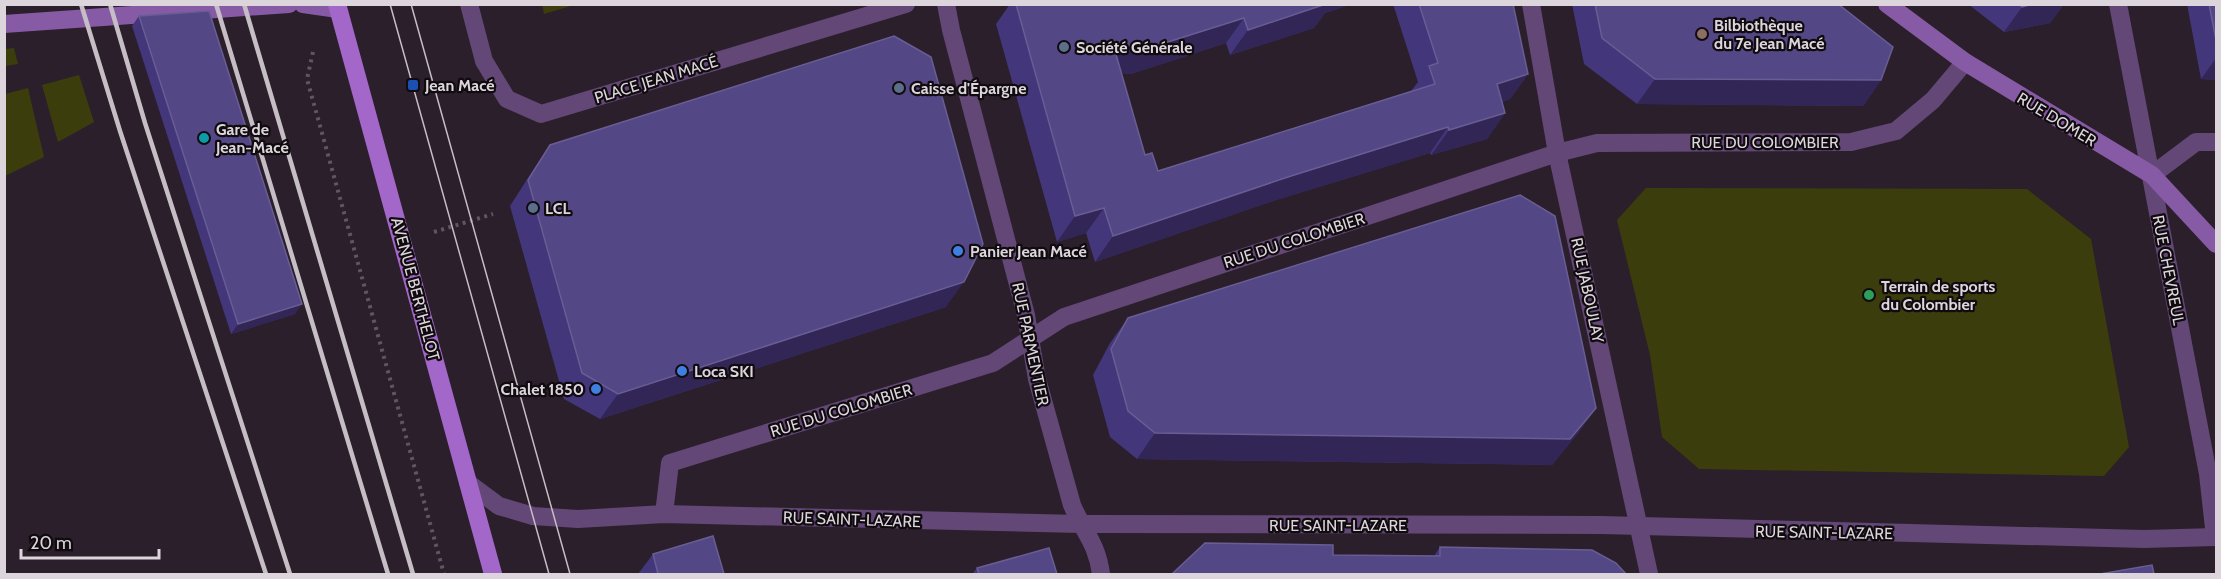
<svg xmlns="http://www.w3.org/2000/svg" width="2221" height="579" font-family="Cabin,sans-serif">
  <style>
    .green { fill: #3b3e0c }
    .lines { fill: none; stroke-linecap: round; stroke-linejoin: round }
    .path { stroke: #605660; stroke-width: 4; stroke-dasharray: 3 4.5; stroke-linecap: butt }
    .street { stroke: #634776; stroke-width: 18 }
    .secondary { stroke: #875aa5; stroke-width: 18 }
    .primary { stroke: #a267c9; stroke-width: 18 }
    .tram { stroke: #c6bec5; stroke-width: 1.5 }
    .rail { stroke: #c6bec5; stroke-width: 4.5 }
    .wall { fill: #43367b }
    .shaded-wall { fill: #322656 }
    .building { fill: #544786; stroke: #695d93; stroke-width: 1.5 }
    .education-dot { fill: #8d6e63; stroke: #100b0f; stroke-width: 2 }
    .service-dot { fill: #5c6f8a; stroke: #100b0f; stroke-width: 2 }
    .transit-dot { fill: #1a4fb4; stroke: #100b0f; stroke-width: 2 }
    .culture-dot { fill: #0f9aa8; stroke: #100b0f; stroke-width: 2 }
    .shop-dot { fill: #3f7fe0; stroke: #100b0f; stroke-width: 2 }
    .leisure-dot { fill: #2e9e5b; stroke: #100b0f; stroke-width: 2 }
    .labels { text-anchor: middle; stroke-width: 4.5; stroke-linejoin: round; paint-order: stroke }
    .poi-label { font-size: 16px; font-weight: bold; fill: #dcd5db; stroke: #100b0f; text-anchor: start }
    .street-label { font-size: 16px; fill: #dcd5db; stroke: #100b0f }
  </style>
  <rect width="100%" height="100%" fill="#2a1f2a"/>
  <!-- green -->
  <g class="green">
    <polygon points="542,4 574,4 574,5 544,14"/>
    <polygon points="14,48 18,64 5,66 5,49"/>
    <polygon points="79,75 94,122 58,142 42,85"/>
    <polygon points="28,88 44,157 5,176 5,94"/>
    <polygon points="1646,188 2027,189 2091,239 2129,447 2104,476 1699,469 1662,437 1650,355 1617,220"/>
  </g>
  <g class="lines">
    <!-- path -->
    <g class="path">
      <polyline points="313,52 307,79 444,574"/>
      <polyline points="434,232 493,214"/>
    </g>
    <!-- street -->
    <g class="street">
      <polyline points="469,4 484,61 507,99 541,114 906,4"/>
      <path d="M946,4L951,30L1026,315L1037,379L1072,505C1084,533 1097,543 1101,574"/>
      <polyline points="1531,4 1557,153 1649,574"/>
      <polyline points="2118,4 2208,474 2215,537"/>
      <polyline points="2152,175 2196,142 2216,142"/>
      <polyline points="468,483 499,506 533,516 578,519 664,514 1081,524 1601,525 2144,539 2216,537"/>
      <polyline points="664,514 670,463 993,363 1064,317 1557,153 1597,143 1851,142 1896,131 1933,100 1965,62"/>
    </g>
    <!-- secondary -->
    <g class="secondary">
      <polyline points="303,4 338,9"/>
      <polyline points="1887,4 1965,62 2152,175 2216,244"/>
      <polyline points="4,24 289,4"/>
    </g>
    <!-- primary -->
    <polyline class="primary" points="337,4 493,574"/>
    <!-- tram -->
    <g class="tram">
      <polyline points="390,4 549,574"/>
      <polyline points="411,4 570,574"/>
    </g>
    <!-- rail -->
    <g class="rail">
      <polyline points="81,4 120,131 266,574"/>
      <polyline points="110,4 145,123 290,574"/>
      <polyline points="216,4 388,574"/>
      <polyline points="244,4 413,574"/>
    </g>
  </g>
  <!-- wall -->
  <g class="wall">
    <polygon points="1010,4 1352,4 1325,13 1314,28 1230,55 1226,43 1131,74 1121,73 1145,155 1158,171 1411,91 1418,82 1393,4 1513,4 1528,74 1510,99 1502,102 1505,113 1487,139 1431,155 1430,153 1273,201 1095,262 1086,233 1057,242 996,24"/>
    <polygon points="1572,4 1838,4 1881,80 1863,106 1637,104 1584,64"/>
    <polygon points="1968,4 2064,4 2050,23 2004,32"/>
    <polygon points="2187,4 2217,4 2217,80 2201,79"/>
    <polygon points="139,16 295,314 231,334 132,26"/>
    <polygon points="550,145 946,307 600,419 564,399 510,206 533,170"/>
    <polygon points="1128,318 1596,408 1578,433 1552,465 1137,459 1110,437 1093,375 1110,343"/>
    <polygon points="1440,547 1626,574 1172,574 1173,573 1333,555 1434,556"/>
    <polygon points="653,554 724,574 638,574"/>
    <polygon points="977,568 1057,574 972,574"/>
  </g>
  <!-- shaded-wall -->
  <g class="shaded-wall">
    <polygon points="1319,4 1352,4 1325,13 1314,28 1230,55 1248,30"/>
    <polygon points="2033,4 2064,4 2050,23 2004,32 2022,7"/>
    <polygon points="1244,18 1226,43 1131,74 1095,70 1113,44"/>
    <polygon points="2217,57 2217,80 2201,79"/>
    <polygon points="1528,74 1510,99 1479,110 1497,84"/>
    <polygon points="1655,79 1881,80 1863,106 1637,104"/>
    <polygon points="1505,113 1487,139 1431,155 1449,130"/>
    <polygon points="1448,127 1430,153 1273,201 1095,262 1113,236 1291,176"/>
    <polygon points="1104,208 1086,233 1057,242 1075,216"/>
    <polygon points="964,282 946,307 600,419 618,394"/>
    <polygon points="302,304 295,314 231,334 238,324"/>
    <polygon points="1596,408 1578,433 1552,465 1137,459 1155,433"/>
  </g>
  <!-- building -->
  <g class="building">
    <polygon points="1016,4 1326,4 1248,30 1244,18 1149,48 1113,44 1145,155 1152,153 1158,171 1435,84 1429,66 1438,63 1419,4 1513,4 1528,74 1497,84 1505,113 1449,130 1448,127 1291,176 1113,236 1104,208 1075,216"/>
    <polygon points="1595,4 1838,4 1893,47 1881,80 1655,79 1602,38"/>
    <polygon points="2019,4 2033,4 2022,7"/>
    <polygon points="2209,4 2217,4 2217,45"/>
    <polygon points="209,11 302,304 238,324 139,16"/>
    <polygon points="894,36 931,57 983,244 964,282 618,394 582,373 528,180 550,145"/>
    <polygon points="1520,195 1555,216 1596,408 1570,439 1155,433 1128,411 1111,349 1128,318"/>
    <polygon points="713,536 724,574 658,574 653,554"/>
    <polygon points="1205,543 1333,545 1333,555 1440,556 1440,547 1592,550 1616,563 1626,574 1174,574 1173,573"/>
    <polygon points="1049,548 1057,574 979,574 977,568"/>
    <polygon points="2152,565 2154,574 2100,574"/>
  </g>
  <!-- markers -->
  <circle class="education-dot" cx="1702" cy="34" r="6"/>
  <g class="service-dot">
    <circle cx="1064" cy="47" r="6"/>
    <circle cx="899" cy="88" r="6"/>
    <circle cx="533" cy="208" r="6"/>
  </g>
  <rect class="transit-dot" x="407" y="79" width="12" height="12" rx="3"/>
  <circle class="culture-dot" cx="204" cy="138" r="6"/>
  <g class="shop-dot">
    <circle cx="958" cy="251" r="6"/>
    <circle cx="682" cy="371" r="6"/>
    <circle cx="596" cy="389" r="6"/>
  </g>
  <circle class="leisure-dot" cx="1869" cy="295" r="6"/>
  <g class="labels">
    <!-- poi labels -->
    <g class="poi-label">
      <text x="1714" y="31">Bilbiothèque<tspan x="1714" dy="18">du 7e Jean Macé</tspan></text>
      <text x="1076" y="53">Société Générale</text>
      <text x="425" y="91">Jean Macé</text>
      <text x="911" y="94">Caisse d'Épargne</text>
      <text x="216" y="135">Gare de<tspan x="216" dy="18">Jean-Macé</tspan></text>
      <text x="545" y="214">LCL</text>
      <text x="970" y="257">Panier Jean Macé</text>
      <text x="1881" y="292">Terrain de sports<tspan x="1881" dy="18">du Colombier</tspan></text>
      <text x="694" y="377">Loca SKI</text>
      <text x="584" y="395" text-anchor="end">Chalet 1850</text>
    </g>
    <!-- street labels -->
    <g class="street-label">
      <text transform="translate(656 79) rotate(-17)" y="6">PLACE JEAN MACÉ</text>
      <text transform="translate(2057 119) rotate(31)" y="6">RUE DOMER</text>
      <text x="1765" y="148">RUE DU COLOMBIER</text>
      <text transform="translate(1294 240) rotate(-18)" y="6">RUE DU COLOMBIER</text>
      <text transform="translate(2169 270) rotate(79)" y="6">RUE CHEVREUL</text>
      <text transform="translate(416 289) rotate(75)" y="6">AVENUE BERTHELOT</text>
      <text transform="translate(1588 290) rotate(78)" y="6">RUE JABOULAY</text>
      <text transform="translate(1031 344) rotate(78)" y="6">RUE PARMENTIER</text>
      <text transform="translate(841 410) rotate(-17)" y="6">RUE DU COLOMBIER</text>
      <text transform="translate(852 519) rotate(2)" y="6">RUE SAINT-LAZARE</text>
      <text x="1338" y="531">RUE SAINT-LAZARE</text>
      <text transform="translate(1824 532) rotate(1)" y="6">RUE SAINT-LAZARE</text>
    </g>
  </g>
  <!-- border -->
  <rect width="2221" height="579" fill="none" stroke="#dcd5db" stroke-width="12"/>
  <!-- scale -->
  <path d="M21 549v9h138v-9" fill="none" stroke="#dcd5db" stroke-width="3"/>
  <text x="30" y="549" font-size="18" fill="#dcd5db" stroke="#100b0f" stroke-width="4.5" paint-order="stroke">20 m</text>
</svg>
